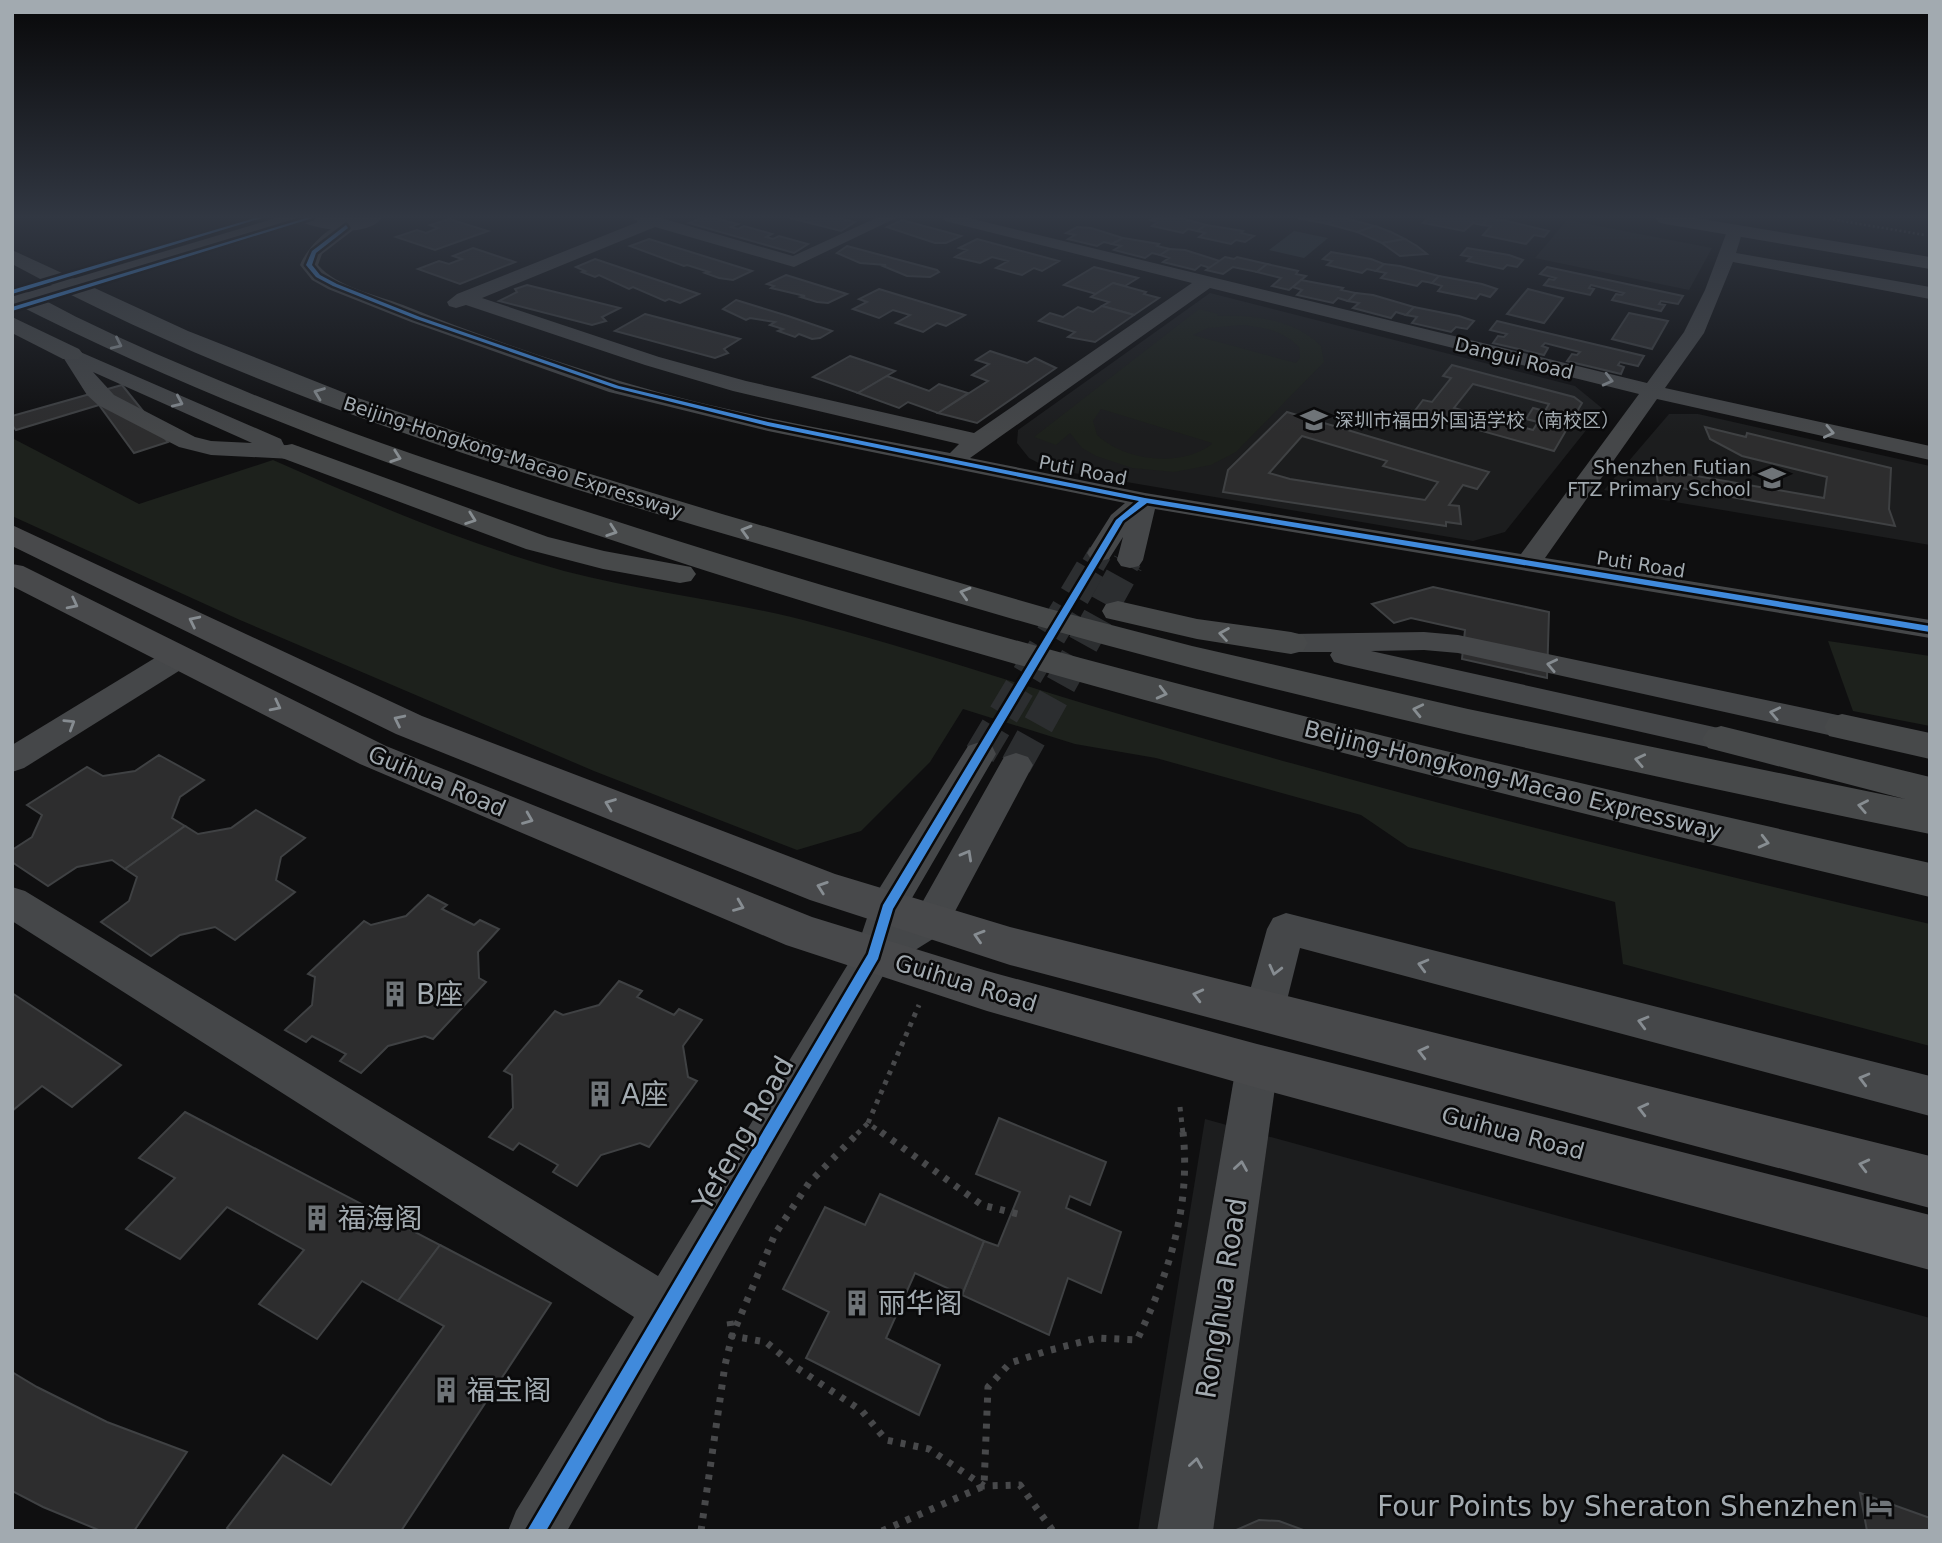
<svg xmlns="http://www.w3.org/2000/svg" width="1942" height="1543" font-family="'DejaVu Sans','Noto Sans SC',sans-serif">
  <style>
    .built { fill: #1c1d1e }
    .green { fill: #1d211c; fill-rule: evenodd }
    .water { fill: #2b3537 }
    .building { fill: #2d2d2e; stroke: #3f4143; stroke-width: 2; fill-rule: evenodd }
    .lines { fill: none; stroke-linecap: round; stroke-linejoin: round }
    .minor-tunnel-far1 { stroke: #2c2e30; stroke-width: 24; stroke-dasharray: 24 12; stroke-linecap: butt }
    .minor-tunnel { stroke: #2c2e30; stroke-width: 31; stroke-dasharray: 31 15; stroke-linecap: butt }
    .path-far2 { stroke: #47484a; stroke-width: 2.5; stroke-dasharray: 2 2.5; stroke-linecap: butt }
    .path-far1 { stroke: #47484a; stroke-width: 5; stroke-dasharray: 4.5 6; stroke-linecap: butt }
    .path { stroke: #47484a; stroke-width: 7; stroke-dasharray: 5 8; stroke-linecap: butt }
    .minor { fill: #454749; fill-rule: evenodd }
    .major { fill: #48494b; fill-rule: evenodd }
    .highway { fill: #47494a; fill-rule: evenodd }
    .cycleway-casing { stroke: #0a0a0b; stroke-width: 5 }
    .cycleway { fill: #408adc; fill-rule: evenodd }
    .oneway { stroke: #878d91 }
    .oneway2 { stroke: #868c91 }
    .oneway3 { stroke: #878d92 }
    .labels { text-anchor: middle; stroke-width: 5; stroke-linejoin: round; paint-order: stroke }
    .far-street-label { font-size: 19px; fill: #a2aab0; stroke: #0a0a0b }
    .far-poi-label { font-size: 19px; fill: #a2aab0; stroke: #0a0a0b; text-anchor: start }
    .street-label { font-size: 23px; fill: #a2aab0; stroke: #0a0a0b }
    .near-poi-label { font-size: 28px; fill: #a2aab0; stroke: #0a0a0b; text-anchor: start }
    .near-street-label { font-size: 28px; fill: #a2aab0; stroke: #0a0a0b }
  </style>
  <rect width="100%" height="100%" fill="#0f0f10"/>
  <!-- built -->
  <g class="built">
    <polygon points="1567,220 1712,248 1689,290 1535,258"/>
    <polygon points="1210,293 1575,386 1603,409 1505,532 1473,541 1050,469 1029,458 1017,443 1018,430"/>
    <polygon points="1669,414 1698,414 1930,466 1930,545 1604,490"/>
    <polygon points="1205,1119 1930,1318 1930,1531 1138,1531"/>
  </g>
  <!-- green -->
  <g class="green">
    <path d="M1199,309L1218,314L1217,316C1253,314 1295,320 1321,346L1324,362L1236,452L1211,465L1174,472L1132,468L1096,456L1082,448L1070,433L1056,445L1034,437ZM1242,325C1263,327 1284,331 1299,347L1300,358L1296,363L1193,335L1208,328ZM1101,409L1212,443V444C1181,468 1125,461 1097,435L1093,421Z"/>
    <path d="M12,438L139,504L273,460C368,502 464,543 564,571C648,593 735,601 818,624C935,655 1050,695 1167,728C1419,801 1674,864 1930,924V1046L1623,964L1615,902L1408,847L1361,815L1156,758L1075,744L963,709L930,762L861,831L797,850L594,771L240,620L12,516Z"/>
    <polygon points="1828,641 1930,656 1930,726 1853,711"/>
  </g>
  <!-- water -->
  <polygon class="water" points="1294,231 1328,238 1304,258 1269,250"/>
  <!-- building -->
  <g class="building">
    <polygon points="701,218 714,218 738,224 731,227 738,229 744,226 772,234 766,237 773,239 779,236 808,244 794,253 689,223"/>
    <polygon points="790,218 838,218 855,222 841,231"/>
    <polygon points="1155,218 1181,218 1206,225 1197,231 1188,229 1183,233 1152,226 1158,222 1150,220"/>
    <polygon points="1297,218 1336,218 1328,224"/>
    <polygon points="1336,218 1344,218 1375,226 1357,232 1328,224"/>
    <polygon points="1429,218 1482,218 1488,219 1482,225 1473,223 1464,231 1423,223"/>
    <polygon points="449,219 488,231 435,250 396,237 417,230 426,233 438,228 430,225"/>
    <polygon points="1488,219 1503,220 1549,231 1544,237 1534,235 1526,244 1483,235 1491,226 1482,225"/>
    <polygon points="902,220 961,236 946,243 935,243 887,227"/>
    <polygon points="1206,225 1243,231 1241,233 1254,236 1245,242 1236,240 1231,244 1199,237 1205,233 1197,231"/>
    <polygon points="1375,226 1391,232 1405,239 1382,243 1357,232"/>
    <polygon points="1077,227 1091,228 1123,238 1112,244 1104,242 1097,246 1068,239 1075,235 1066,233"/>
    <polygon points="1123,238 1159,244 1157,246 1170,249 1160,255 1152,253 1145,258 1114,250 1121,246 1112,244"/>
    <polygon points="649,239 752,271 733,280 719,278 705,273 709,272 687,265 684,266 630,246"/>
    <polygon points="977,239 1059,261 1042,271 1034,268 1022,275 996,268 1008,261 992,257 980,263 955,257 967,250 959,248"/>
    <polygon points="1405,239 1417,246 1427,254 1400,256 1382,243"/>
    <polygon points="847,246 937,270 939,272 930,277 907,276 883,266 886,265 860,263 837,253"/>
    <polygon points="473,248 515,262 460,284 418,269 439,261 449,264 462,259 453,256"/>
    <polygon points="1467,248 1509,255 1523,260 1517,267 1507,265 1503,269 1467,261 1471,257 1461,255"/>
    <polygon points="1170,249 1185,250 1220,261 1210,268 1201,265 1195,270 1163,262 1169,258 1160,255"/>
    <polygon points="1331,252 1371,259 1384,264 1376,271 1367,269 1362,273 1327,265 1332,261 1323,259"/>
    <polygon points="1225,257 1234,259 1237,257 1267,264 1257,272 1233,267 1223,274 1206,270"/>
    <polygon points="595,259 699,294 680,303 669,299 665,301 633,287 629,289 599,275 595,277 582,272 585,271 576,267"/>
    <polygon points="1267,264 1298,271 1296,274 1306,276 1289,290 1272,286 1281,278 1257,272"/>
    <polygon points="1384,264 1400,266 1439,276 1432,283 1422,281 1417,286 1381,278 1386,273 1376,271"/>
    <polygon points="1094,267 1138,278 1125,286 1113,283 1096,294 1064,285"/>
    <polygon points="1547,267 1683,296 1678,304 1661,301 1659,304 1665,305 1661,311 1612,300 1616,294 1622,295 1624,293 1591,285 1589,288 1594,289 1590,295 1544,285 1549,279 1554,280 1556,278 1540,274"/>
    <polygon points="786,275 847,294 828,303 817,302 801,297 805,296 771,288 774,286 767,284"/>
    <polygon points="1439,276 1482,284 1497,289 1490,297 1480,294 1476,299 1438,291 1442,286 1432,283"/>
    <polygon points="1301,280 1343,288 1341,290 1356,293 1348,301 1338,298 1333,303 1297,295 1302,290 1293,287"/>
    <polygon points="1113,283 1146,292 1144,294 1159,298 1134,315 1102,306 1109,302 1091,297"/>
    <polygon points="527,285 620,308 602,317 606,321 592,325 499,301 517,292 515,289"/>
    <polygon points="879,289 965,315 946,326 937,323 923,332 896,323 910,315 893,310 879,318 853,309 867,302 859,299"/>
    <polygon points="1528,289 1563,298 1544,323 1507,314"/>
    <polygon points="1356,293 1373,295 1414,307 1406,315 1396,312 1391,318 1353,308 1359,303 1348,301"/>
    <polygon points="736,300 788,316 832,331 820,338 812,339 799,334 795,337 778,331 783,329 770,325 775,322 750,318 746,320 723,309"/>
    <polygon points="1102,306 1134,315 1095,342 1068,337 1075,332 1039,321 1050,313 1063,317 1078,307 1093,312"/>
    <polygon points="1414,307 1459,316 1474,321 1467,329 1456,327 1451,332 1412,323 1417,317 1406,315"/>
    <polygon points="1629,313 1668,321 1652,349 1612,339"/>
    <polygon points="645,314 740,339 724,349 728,353 715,358 615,331"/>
    <polygon points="1497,321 1644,356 1638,366 1620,362 1618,365 1624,367 1621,374 1567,361 1572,354 1577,355 1580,352 1545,343 1542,346 1548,348 1544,355 1493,343 1498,336 1504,337 1507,334 1490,330"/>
    <polygon points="990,351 1027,363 1035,358 1056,368 977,423 938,413 988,381 972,375 989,364 976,360"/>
    <polygon points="850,356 895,371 858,393 813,377"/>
    <path d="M1452,365L1574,397L1582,403L1554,451L1414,412L1423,400L1432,402L1451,378L1443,376ZM1473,384L1549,404L1545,411L1533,408L1526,419L1538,422L1533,430L1454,408Z"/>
    <polygon points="887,376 929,391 939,384 968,393 938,413 908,402 899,408 858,393"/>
    <polygon points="122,385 168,442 134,453 99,405 16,430 12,425 12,416"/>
    <path d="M1287,412L1489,472L1477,489L1463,485L1449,505L1459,506L1461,524L1446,522V526L1223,492L1228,470ZM1302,436L1387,461L1383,466L1438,482L1425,500L1290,479L1269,473Z"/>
    <polygon points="1705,427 1746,437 1747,433 1891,468 1889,509 1895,526 1658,484 1656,469 1824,498 1827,477 1742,456 1710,439"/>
    <polygon points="1433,587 1549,612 1547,678 1462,659 1465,630 1411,618 1394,623 1372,604"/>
    <polygon points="159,755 204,780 180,797 172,818 185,826 125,869 112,860 77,867 48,886 12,862 12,850 32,837 42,815 27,805 87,767 103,776 135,771"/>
    <polygon points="256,810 305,838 281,857 276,880 295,892 235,940 215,927 180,935 151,956 101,922 129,901 137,877 125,869 185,826 198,834 231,828"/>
    <polygon points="428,895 447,905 442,909 474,925 480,920 499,929 478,952 479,978 486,982 433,1039 425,1036 388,1046 361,1073 340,1061 346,1054 312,1036 306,1042 285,1030 312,1005 315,977 308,974 364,921 371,925 406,916"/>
    <polygon points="619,981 642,991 637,997 674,1015 679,1009 702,1020 683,1046 688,1077 697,1081 649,1147 640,1143 601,1155 577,1186 553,1172 558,1165 519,1143 513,1150 489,1137 513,1108 512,1075 504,1071 555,1011 563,1015 599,1005"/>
    <polygon points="12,993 121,1065 72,1107 42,1086 12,1111"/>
    <polygon points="185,1112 440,1245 398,1301 362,1281 317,1339 259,1304 304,1250 227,1207 180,1259 126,1229 175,1178 139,1158"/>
    <polygon points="999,1118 1106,1162 1090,1205 1070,1196 1066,1208 1121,1232 1101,1293 1068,1278 1049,1335 962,1295 984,1241 998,1246 1020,1192 976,1174"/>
    <polygon points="880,1194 984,1241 962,1295 915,1273 886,1338 940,1365 919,1415 806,1358 829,1312 783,1289 825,1207 865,1225"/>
    <polygon points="440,1245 551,1303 401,1531 231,1531 227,1528 283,1455 331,1485 444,1326 398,1301"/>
    <polygon points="12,1372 37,1387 107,1422 187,1452 134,1531 101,1531 43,1507 12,1491"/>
    <polygon points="1860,1493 1930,1518 1930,1531 1867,1531"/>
    <polygon points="1259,1520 1279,1521 1306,1531 1234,1531"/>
  </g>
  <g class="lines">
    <!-- minor-tunnel-far1 -->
    <g class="minor-tunnel-far1">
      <polyline points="1093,565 1100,553"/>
      <polyline points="1127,565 1130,560"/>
    </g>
    <!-- minor-tunnel -->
    <g class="minor-tunnel">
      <polyline points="980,754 1094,563"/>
      <polyline points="1016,765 1128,563"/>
    </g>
    <!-- path-far2 -->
    <polyline class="path-far2" points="1824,218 1925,235"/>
    <!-- path-far1 -->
    <g class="path-far1">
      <polyline points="1180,1107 1183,1134"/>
      <polyline points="868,1123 919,1005"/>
      <polyline points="857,1134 868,1123 883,1134"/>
    </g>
    <!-- path -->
    <g class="path">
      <polyline points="881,1132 982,1205 1022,1215"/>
      <polyline points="730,1321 732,1336 775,1234 809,1183 859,1132"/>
      <polyline points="701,1531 725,1365 732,1336 766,1342 797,1368 862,1411 886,1440 929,1449 984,1486 1020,1485 1053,1531"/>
      <path d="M882,1531L984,1486L988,1387L1010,1363L1047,1351L1097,1338L1137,1340C1169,1273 1191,1207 1183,1132"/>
    </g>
    <!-- minor -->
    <g class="minor">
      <path d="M634,218H661L793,256L876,218H896L794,267L655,227L482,298L659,357L746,381L974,433L1192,283L945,221L943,218H969L1647,383L1684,332L1705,290L1729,226L1735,225L1743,230L1736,253L1930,287V299L1733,262L1704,333L1665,388L1930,446V460L1657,399L1545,558L1930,620V638L1155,509L1143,560L1139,566L1130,568L1121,566L1117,560L1123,537L1109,559L1100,561L1091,559L1087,553L1111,515L1125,503L768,431L609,392L411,322L328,289L312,280L300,265C306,249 333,219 352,223L354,227L352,231L322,254L318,265C337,287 377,295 403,305C475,334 550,360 623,382C730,414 841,432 950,453L959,444L733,391L645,365L466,305L456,308L449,306L447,302L457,294L638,222ZM1210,288L1639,394L1521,554L1145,493L970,458Z"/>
      <path d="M71,348L281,439L284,445L300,447L304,452L300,457L292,459L211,455L179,447L98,405L87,395L61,354L64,350ZM93,372L252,443L211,441L195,437L114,395Z"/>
      <polygon points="1424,632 1458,635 1842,716 1853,719 1858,727 1853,735 1842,738 1458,653 1424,650 1371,651 1732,731 1737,739 1732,747 1721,750 1345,665 1334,662 1330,655 1332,652 1291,652 1281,650 1276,643 1281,636 1291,634"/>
      <polygon points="179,647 190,650 194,657 190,664 24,768 12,772 12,745 168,650"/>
      <polygon points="980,742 992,746 996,754 905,910 903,919 918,910 1004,757 1016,753 1028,757 1033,765 944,932 888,967 567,1531 508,1531 516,1511 634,1317 12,921 12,887 25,891 658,1276 856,951 874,897 968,746"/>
      <polygon points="1286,913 1930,1076 1930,1116 1300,948 1284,1012 1278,1025 1264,1030 1250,1025 1244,1012 1267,929 1273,918"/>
      <polygon points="1257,1047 1272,1052 1278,1066 1213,1531 1157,1531 1236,1066 1242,1052"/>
    </g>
    <!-- major -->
    <g class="major">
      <path d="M276,218H382C366,238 322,230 301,222L12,311V297Z"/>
      <polygon points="1656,218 1696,218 1930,257 1930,269 1665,224 1658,222"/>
      <polygon points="12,525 422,716 835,874 1010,927 1930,1156 1930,1208 1010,965 810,900 396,734 12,546"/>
      <polygon points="12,564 23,566 386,746 812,917 987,971 1257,1044 1930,1215 1930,1270 1257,1088 987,1011 786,945 360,764 12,586"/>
    </g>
    <!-- highway -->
    <g class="highway">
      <path d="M12,250L188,331L355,397L501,447L722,514L1050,609L1192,646L1468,709L1905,799L1708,748L1702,739L1708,730L1721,726L1930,777V834C1683,783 1437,731 1192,668C1052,632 914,590 776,549C516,473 251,394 12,264Z"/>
      <path d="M12,287C37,294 61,310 85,321C130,343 177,363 223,382C344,433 469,474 594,514C1032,657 1480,762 1930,863V897C1500,795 1071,690 651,553C433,481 217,407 12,302Z"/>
      <polygon points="12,317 79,349 83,354 79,359 63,359 12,333"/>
      <polygon points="292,444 548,537 604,551 691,567 696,574 691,581 680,583 603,569 526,549 282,458 278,452 282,446"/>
      <polygon points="1118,601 1197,619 1291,632 1303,635 1308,643 1303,651 1291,654 1197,639 1106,618 1102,611 1106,604"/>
      <polygon points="1842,714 1930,733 1930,759 1829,736 1824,727 1829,718"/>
    </g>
    <!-- cycleway casing -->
    <g class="cycleway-casing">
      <g id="cycleway">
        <polygon points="255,218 262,218 12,294 12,290"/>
        <polygon points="306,218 313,218 12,311 12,307"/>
        <polygon points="346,225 348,228 316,253 312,265 320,275 337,284 420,317 619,386 768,422 1145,498 1930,626 1930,632 1147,503 1123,521 893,909 878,959 546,1531 527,1531 868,954 883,905 1116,520 1139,501 768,426 615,388 416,319 333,286 316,277 306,265 312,251"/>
      </g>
    </g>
    <!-- cycleway -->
    <use href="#cycleway" class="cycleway"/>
  </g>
  <!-- one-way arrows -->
  <defs><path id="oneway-chevron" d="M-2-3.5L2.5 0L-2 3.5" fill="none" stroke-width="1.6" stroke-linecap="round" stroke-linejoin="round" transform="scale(1.75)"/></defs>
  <g class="oneway">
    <use href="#oneway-chevron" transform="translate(117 344) rotate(25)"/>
    <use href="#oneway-chevron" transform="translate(319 393) rotate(-159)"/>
    <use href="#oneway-chevron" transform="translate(396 457) rotate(19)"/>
    <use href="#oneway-chevron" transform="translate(471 519) rotate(20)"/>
    <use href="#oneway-chevron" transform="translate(612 531) rotate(19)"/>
    <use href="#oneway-chevron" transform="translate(746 531) rotate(-164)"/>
    <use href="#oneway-chevron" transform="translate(965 593) rotate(-164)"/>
    <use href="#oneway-chevron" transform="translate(1224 634) rotate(-171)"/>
    <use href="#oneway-chevron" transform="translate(1162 693) rotate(14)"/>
    <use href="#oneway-chevron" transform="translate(1418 710) rotate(-167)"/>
    <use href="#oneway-chevron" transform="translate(1640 760) rotate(-168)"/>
    <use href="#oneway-chevron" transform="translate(1863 806) rotate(-169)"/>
    <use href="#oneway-chevron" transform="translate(1764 842) rotate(14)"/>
  </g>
  <g class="oneway2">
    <use href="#oneway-chevron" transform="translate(1608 380) rotate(14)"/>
    <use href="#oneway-chevron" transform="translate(178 402) rotate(24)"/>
    <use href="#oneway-chevron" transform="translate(1829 432) rotate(12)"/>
    <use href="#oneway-chevron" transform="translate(1552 665) rotate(-168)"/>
    <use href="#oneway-chevron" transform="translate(1775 713) rotate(-168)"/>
    <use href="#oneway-chevron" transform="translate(70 724) rotate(-32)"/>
    <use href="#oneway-chevron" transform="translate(967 855) rotate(-61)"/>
    <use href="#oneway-chevron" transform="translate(1423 965) rotate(-165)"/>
    <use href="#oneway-chevron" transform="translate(1275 970) rotate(104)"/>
    <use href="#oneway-chevron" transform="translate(1643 1022) rotate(-165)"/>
    <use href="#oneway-chevron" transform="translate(1864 1079) rotate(-165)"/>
    <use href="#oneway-chevron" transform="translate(1241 1166) rotate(-81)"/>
    <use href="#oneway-chevron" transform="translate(1196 1463) rotate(-81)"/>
  </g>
  <g class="oneway3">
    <use href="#oneway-chevron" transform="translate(73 604) rotate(27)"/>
    <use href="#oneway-chevron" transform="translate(194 621) rotate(-154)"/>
    <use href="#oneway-chevron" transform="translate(276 706) rotate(27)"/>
    <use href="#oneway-chevron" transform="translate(399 720) rotate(-154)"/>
    <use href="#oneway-chevron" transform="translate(610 804) rotate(-159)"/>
    <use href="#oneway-chevron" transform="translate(528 819) rotate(22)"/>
    <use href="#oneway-chevron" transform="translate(822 887) rotate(-161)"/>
    <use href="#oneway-chevron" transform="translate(739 906) rotate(22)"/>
    <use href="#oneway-chevron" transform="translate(979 936) rotate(-163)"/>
    <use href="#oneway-chevron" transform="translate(1198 995) rotate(-166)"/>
    <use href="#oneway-chevron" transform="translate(1423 1052) rotate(-166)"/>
    <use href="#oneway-chevron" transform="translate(1643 1109) rotate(-166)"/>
    <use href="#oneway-chevron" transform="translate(1864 1165) rotate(-166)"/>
  </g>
  <!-- sky -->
  <linearGradient id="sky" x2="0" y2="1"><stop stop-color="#080809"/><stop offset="0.5" stop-color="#313742"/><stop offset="1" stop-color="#313742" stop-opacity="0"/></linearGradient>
  <rect width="1942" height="434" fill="url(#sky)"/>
  <!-- icons -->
  <defs>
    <g id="school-bare" transform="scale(2.1)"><path d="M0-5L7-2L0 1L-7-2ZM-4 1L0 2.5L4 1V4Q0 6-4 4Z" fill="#6f7478" stroke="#0a0a0b" stroke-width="2.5" paint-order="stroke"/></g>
    <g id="building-bare" transform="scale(2.1)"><path d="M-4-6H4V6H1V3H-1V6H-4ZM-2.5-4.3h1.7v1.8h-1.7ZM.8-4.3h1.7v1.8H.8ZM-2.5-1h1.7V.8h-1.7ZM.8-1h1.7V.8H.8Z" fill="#6f7478" stroke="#0a0a0b" stroke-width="2.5" paint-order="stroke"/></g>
    <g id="hotel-bare" transform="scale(2.1)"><path d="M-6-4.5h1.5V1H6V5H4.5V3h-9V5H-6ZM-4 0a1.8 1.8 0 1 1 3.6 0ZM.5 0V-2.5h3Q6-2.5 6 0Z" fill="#6f7478" stroke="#0a0a0b" stroke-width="2.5" paint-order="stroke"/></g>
  </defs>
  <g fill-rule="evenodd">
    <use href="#school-bare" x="1314" y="420"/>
    <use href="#school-bare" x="1772" y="478"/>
    <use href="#building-bare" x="395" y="994"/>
    <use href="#building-bare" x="600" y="1094"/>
    <use href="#building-bare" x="317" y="1218"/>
    <use href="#building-bare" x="857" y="1303"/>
    <use href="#building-bare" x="446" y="1390"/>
    <use href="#hotel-bare" x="1879" y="1506"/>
  </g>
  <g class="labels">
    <!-- far-street labels -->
    <g class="far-street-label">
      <text transform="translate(1514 358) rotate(14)" y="7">Dangui Road</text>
      <text transform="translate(513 457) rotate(18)" y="7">Beijing-Hongkong-Macao Expressway</text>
      <text transform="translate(1083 470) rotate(11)" y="7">Puti Road</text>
      <text transform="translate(1641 564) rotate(9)" y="7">Puti Road</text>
    </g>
    <!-- far-poi labels -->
    <g class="far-poi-label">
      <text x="1335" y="427">深圳市福田外国语学校（南校区）</text>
      <text x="1751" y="474" text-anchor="end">Shenzhen Futian<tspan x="1751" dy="22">FTZ Primary School</tspan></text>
    </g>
    <!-- street labels -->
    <g class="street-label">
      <text transform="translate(1513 780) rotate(14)" y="8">Beijing-Hongkong-Macao Expressway</text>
      <text transform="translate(437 781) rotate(23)" y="8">Guihua Road</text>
      <text transform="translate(966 983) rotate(17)" y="8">Guihua Road</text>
      <text transform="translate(1513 1133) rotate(15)" y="8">Guihua Road</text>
    </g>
    <!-- near-poi labels -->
    <g class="near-poi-label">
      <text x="416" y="1004">B座</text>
      <text x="621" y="1104">A座</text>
      <text x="338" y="1228">福海阁</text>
      <text x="878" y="1313">丽华阁</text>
      <text x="467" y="1400">福宝阁</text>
      <text x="1858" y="1516" text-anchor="end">Four Points by Sheraton Shenzhen</text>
    </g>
    <!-- near-street labels -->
    <g class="near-street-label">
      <text transform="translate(743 1133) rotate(-60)" y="10">Yefeng Road</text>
      <text transform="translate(1221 1298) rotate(-81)" y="10">Ronghua Road</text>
    </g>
  </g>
  <!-- border -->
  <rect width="1942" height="1543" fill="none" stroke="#a2aab0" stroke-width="28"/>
</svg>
